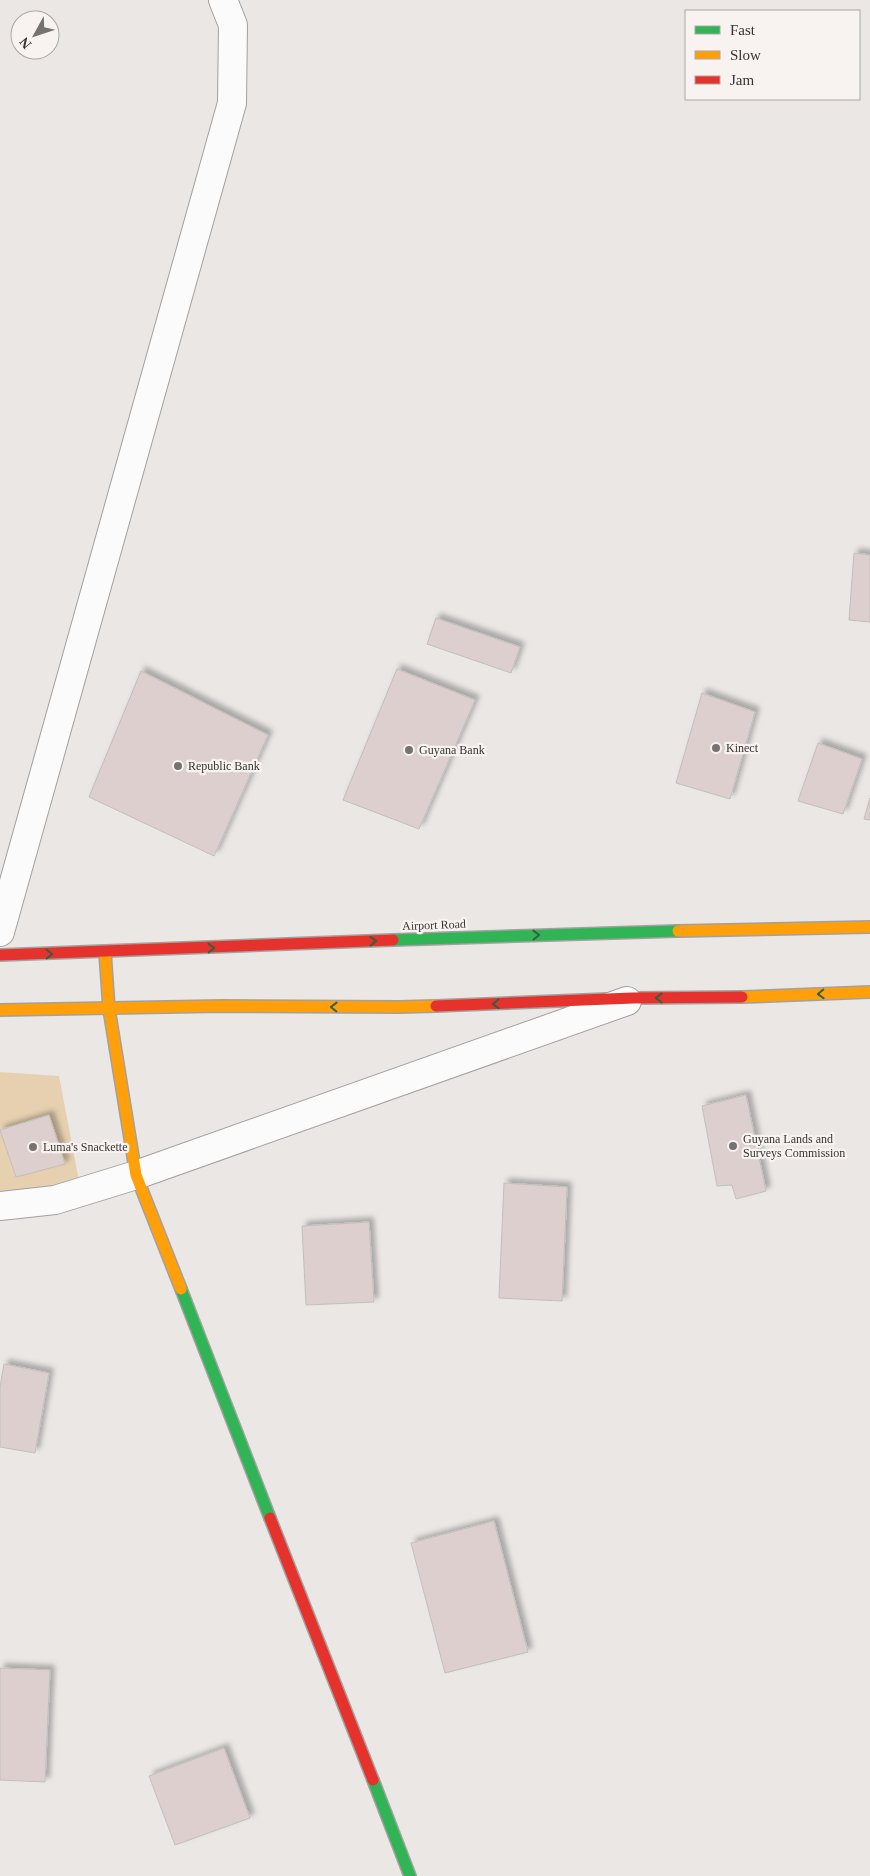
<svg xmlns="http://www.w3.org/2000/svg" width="870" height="1876" font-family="'Times New Roman',serif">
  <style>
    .green { fill: #e6d0b0 }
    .building { fill: #dccfce; stroke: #c1bfbe; filter: url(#shadow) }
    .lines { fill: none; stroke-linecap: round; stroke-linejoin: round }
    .street-casing { stroke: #a2a19f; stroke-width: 30 }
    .fast-casing { stroke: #a2a19f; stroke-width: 14 }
    .slow-casing { stroke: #a2a19f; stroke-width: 14 }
    .jam-casing { stroke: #a2a19f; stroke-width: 14 }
    .street { stroke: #fcfbfb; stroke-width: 28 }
    .fast { stroke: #30b455; stroke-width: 11 }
    .slow { stroke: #ff9f0a; stroke-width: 11 }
    .jam { stroke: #e5322d; stroke-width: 11 }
    .oneway { stroke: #34613f }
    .poi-dot { fill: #757371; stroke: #f8f3f1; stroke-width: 2 }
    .labels { text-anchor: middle; stroke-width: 4.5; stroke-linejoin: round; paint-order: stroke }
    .poi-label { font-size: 12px; fill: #363433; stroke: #f8f3f1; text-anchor: start }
    .street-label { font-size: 12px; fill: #363433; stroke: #f8f3f1 }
  </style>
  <defs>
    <filter id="shadow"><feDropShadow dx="4.5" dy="-4.5" stdDeviation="2.5" flood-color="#0004"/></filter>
  </defs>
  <rect width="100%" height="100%" fill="#eae7e5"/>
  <!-- green -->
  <polygon class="green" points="0,1072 59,1076 79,1181 45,1190 0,1192"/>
  <!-- building -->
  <g class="building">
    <polygon points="854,553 870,555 870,622 849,620"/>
    <polygon points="436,618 520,647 511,673 427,644"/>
    <polygon points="397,669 475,700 419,829 343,800"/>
    <polygon points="141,671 268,735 214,856 89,797"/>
    <polygon points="702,693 755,712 730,799 676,783"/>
    <polygon points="818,743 862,759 843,814 798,801"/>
    <polygon points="870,798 870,820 864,819"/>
    <polygon points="746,1095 766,1191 736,1199 732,1185 717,1186 702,1106"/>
    <polygon points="49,1115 65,1164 16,1177 0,1130"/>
    <polygon points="504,1183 567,1187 562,1301 499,1298"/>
    <polygon points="369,1222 374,1302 306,1305 302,1226"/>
    <polygon points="4,1364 49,1373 35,1453 0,1447 0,1387"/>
    <polygon points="494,1521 528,1652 445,1673 411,1543"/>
    <polygon points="0,1668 50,1670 45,1782 0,1780"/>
    <polygon points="224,1748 250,1818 175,1845 149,1776"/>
  </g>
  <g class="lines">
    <!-- street casing -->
    <g class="street-casing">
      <g id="street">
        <polyline points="0,932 232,103 233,25 223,0"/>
        <polyline points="0,1206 55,1200 136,1175 627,1001"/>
      </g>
    </g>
    <!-- fast casing -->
    <g class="fast-casing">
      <g id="fast">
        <polyline points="393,940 678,931"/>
        <polyline points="181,1289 270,1518"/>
        <polyline points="373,1780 410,1876"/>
      </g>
    </g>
    <!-- slow casing -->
    <g class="slow-casing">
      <g id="slow">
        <polyline points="678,931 870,927"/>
        <polyline points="105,952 109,1009 136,1175 181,1289"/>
        <polyline points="742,997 870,992"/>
        <polyline points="0,1010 222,1006 399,1007 436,1006"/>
      </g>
    </g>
    <!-- jam casing -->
    <g class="jam-casing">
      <g id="jam">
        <polyline points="0,955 393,940"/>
        <polyline points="436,1006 633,998 742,997"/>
        <polyline points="270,1518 373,1780"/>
      </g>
    </g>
    <!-- street -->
    <use href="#street" class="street"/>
    <!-- fast -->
    <use href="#fast" class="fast"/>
    <!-- slow -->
    <use href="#slow" class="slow"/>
    <!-- jam -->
    <use href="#jam" class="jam"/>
  </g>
  <!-- one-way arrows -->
  <defs><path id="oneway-chevron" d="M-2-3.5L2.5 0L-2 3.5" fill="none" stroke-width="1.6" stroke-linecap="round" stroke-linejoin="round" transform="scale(1.25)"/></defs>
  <g class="oneway">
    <use href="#oneway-chevron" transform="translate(536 935) rotate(-1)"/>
    <use href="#oneway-chevron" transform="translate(373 941) rotate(-2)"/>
    <use href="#oneway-chevron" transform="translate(211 948) rotate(-2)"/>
    <use href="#oneway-chevron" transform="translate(49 954) rotate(-1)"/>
    <use href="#oneway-chevron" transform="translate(821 994) rotate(178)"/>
    <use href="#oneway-chevron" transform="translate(659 998) rotate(180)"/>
    <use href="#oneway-chevron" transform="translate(496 1004) rotate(178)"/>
    <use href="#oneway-chevron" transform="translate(334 1007) rotate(-179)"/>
  </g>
  <!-- markers -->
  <g class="poi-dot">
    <circle cx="716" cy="748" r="5"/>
    <circle cx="409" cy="750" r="5"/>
    <circle cx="178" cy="766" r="5"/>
    <circle cx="733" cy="1146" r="5"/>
    <circle cx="33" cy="1147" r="5"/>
  </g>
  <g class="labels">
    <!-- poi labels -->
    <g class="poi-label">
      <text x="726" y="752">Kinect</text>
      <text x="419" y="754">Guyana Bank</text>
      <text x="188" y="770">Republic Bank</text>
      <text x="743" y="1143">Guyana Lands and<tspan x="743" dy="14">Surveys Commission</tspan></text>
      <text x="43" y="1151">Luma's Snackette</text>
    </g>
    <!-- street labels -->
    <g class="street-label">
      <text transform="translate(434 925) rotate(-2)" y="4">Airport Road</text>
    </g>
  </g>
  <!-- legend -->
  <rect x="685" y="10" width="175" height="90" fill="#f8f3f1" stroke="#aaa7a5"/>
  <rect x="695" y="26" width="25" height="8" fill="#30b455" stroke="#aaa7a5"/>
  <text x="730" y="35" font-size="15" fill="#363433">Fast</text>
  <rect x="695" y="51" width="25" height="8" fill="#ff9f0a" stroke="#aaa7a5"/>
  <text x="730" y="60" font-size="15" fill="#363433">Slow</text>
  <rect x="695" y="76" width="25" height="8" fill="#e5322d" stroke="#aaa7a5"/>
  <text x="730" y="85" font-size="15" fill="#363433">Jam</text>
  <!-- north arrow -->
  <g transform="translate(35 35) rotate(230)"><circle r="24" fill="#f8f3f1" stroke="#aaa7a5"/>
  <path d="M0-4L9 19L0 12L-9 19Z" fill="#757371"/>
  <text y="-8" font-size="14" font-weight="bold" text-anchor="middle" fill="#363433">N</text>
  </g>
</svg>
